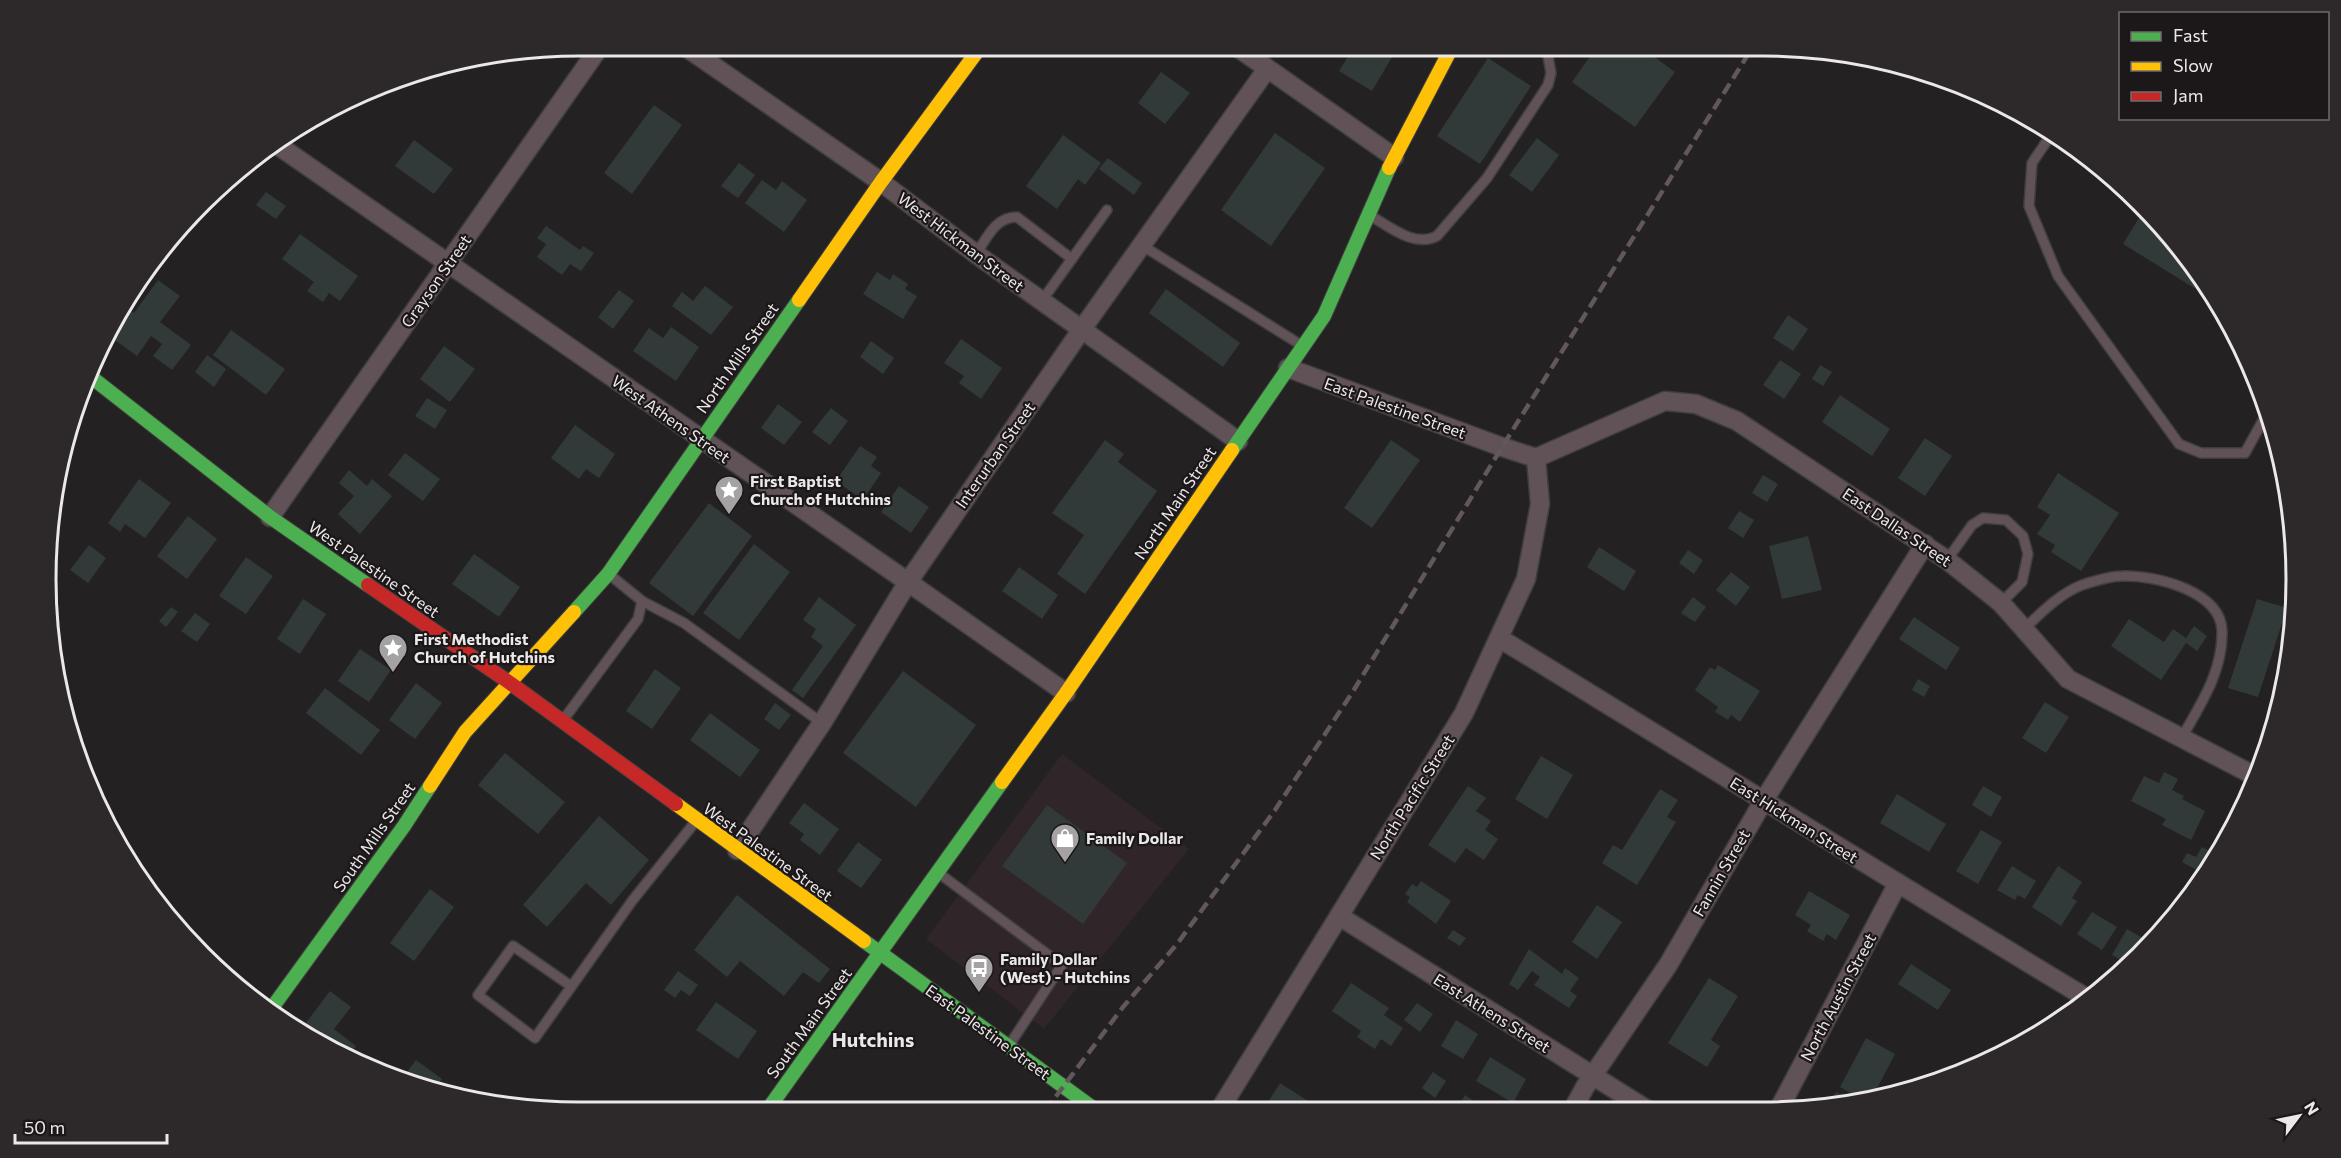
<svg xmlns="http://www.w3.org/2000/svg" width="2341" height="1158" font-family="Commissioner,sans-serif">
  <style>
    .built { fill: #302529 }
    .building { fill: #313a38 }
    .lines { fill: none; stroke-linecap: round; stroke-linejoin: round }
    .lane-casing { stroke: #3f3e3e; stroke-width: 12 }
    .street-casing { stroke: #3f3e3e; stroke-width: 21 }
    .fast-casing { stroke: #3f3e3e; stroke-width: 16 }
    .slow-casing { stroke: #3f3e3e; stroke-width: 16 }
    .jam-casing { stroke: #3f3e3e; stroke-width: 16 }
    .lane { stroke: #615257; stroke-width: 9 }
    .street { stroke: #615257; stroke-width: 18 }
    .fast { stroke: #4caf50; stroke-width: 14 }
    .slow { stroke: #ffc107; stroke-width: 14 }
    .jam { stroke: #c62828; stroke-width: 14 }
    .rail { stroke: #62585c; stroke-width: 4.5; stroke-dasharray: 12 6; stroke-linecap: butt }
    .labels { text-anchor: middle; stroke-width: 4.5; stroke-linejoin: round; paint-order: stroke }
    .street-label { font-size: 16px; fill: #ebe8e9; stroke: #1c1718 }
    .poi-label { font-size: 16px; font-weight: bold; fill: #ebe8e9; stroke: #1c1718; text-anchor: start }
    .quarter-label { font-size: 20px; font-weight: bold; fill: #ebe8e9; stroke: #1c1718 }
    .rim { fill: none; stroke: #ebe8e9; stroke-width: 3 }
  </style>
  <rect width="100%" height="100%" fill="#242122"/>
  <!-- built -->
  <polygon class="built" points="1062,754 1189,849 1044,1029 926,939"/>
  <!-- building -->
  <g class="building">
    <polygon points="1325,45 1339,45 1335,51"/>
    <polygon points="1344,45 1372,45 1392,57 1372,91 1339,71 1349,55 1341,51"/>
    <polygon points="1598,45 1618,45 1628,52 1633,45 1638,45 1675,72 1635,127 1572,82"/>
    <polygon points="1488,58 1531,86 1480,164 1437,136"/>
    <polygon points="1161,72 1190,93 1165,124 1138,103"/>
    <polygon points="654,105 682,125 632,194 604,173"/>
    <polygon points="1275,133 1325,168 1271,246 1221,210"/>
    <polygon points="1063,135 1101,163 1085,185 1078,179 1057,209 1026,186"/>
    <polygon points="1537,138 1559,155 1532,192 1509,175"/>
    <polygon points="414,140 453,169 434,194 395,166"/>
    <polygon points="1108,158 1142,183 1134,195 1099,169"/>
    <polygon points="739,163 755,175 738,198 721,186"/>
    <polygon points="762,180 776,190 782,181 807,200 784,232 745,203"/>
    <polygon points="266,192 286,206 276,219 256,205"/>
    <polygon points="2145,208 2206,283 2217,302 2123,244"/>
    <polygon points="546,226 580,250 583,246 594,253 581,271 570,264 562,275 537,257 546,244 537,238"/>
    <polygon points="300,234 358,276 340,301 329,293 323,302 307,291 314,282 282,259"/>
    <polygon points="877,272 890,280 893,274 908,284 905,289 917,296 903,319 863,294"/>
    <polygon points="158,280 180,296 160,322 191,345 172,370 153,356 162,344 151,336 137,356 108,335 128,308 134,313"/>
    <polygon points="705,286 733,307 711,335 672,306 682,292 693,301"/>
    <polygon points="1166,289 1240,343 1223,367 1149,313"/>
    <polygon points="619,290 634,301 613,329 598,317"/>
    <polygon points="1788,315 1808,329 1793,351 1773,338"/>
    <polygon points="671,327 699,347 676,381 633,351 649,328 663,338"/>
    <polygon points="231,330 285,369 266,395 213,355"/>
    <polygon points="961,339 1002,368 981,399 959,383 964,376 944,363"/>
    <polygon points="871,341 894,358 883,374 860,357"/>
    <polygon points="444,346 475,369 450,402 420,379"/>
    <polygon points="207,355 226,369 214,387 195,372"/>
    <polygon points="1780,360 1801,374 1784,399 1763,385"/>
    <polygon points="1820,365 1832,372 1823,386 1812,379"/>
    <polygon points="1840,395 1890,429 1872,456 1822,422"/>
    <polygon points="427,398 447,410 435,429 415,416"/>
    <polygon points="778,404 802,422 784,445 761,428"/>
    <polygon points="831,408 848,421 830,445 812,432"/>
    <polygon points="575,425 615,454 599,478 586,469 579,479 551,458"/>
    <polygon points="1925,438 1952,456 1925,496 1898,478"/>
    <polygon points="1105,440 1124,454 1118,462 1157,491 1085,594 1057,574 1084,535 1052,513"/>
    <polygon points="1391,440 1420,460 1372,528 1344,508"/>
    <polygon points="860,446 877,457 871,466 881,473 863,500 836,481"/>
    <polygon points="405,453 440,479 423,501 388,475"/>
    <polygon points="349,470 367,486 372,479 392,496 360,534 338,514 354,496 339,483"/>
    <polygon points="2058,473 2119,513 2081,571 2051,552 2055,545 2037,534 2050,515 2037,507"/>
    <polygon points="1763,475 1778,484 1767,502 1752,493"/>
    <polygon points="139,479 171,503 145,538 125,524 120,532 108,523"/>
    <polygon points="899,486 929,507 911,533 881,512"/>
    <polygon points="709,503 752,536 693,616 649,583"/>
    <polygon points="1739,511 1754,520 1743,538 1728,528"/>
    <polygon points="188,516 217,539 187,579 157,556"/>
    <polygon points="1808,536 1822,590 1782,599 1769,546"/>
    <polygon points="754,544 790,572 739,640 703,613"/>
    <polygon points="89,545 106,558 88,583 70,570"/>
    <polygon points="1599,547 1636,571 1624,591 1587,567"/>
    <polygon points="1688,550 1703,560 1694,574 1679,563"/>
    <polygon points="474,554 520,587 499,617 452,584"/>
    <polygon points="246,557 273,576 246,614 219,596"/>
    <polygon points="1019,567 1058,595 1042,619 1002,591"/>
    <polygon points="1731,572 1750,587 1736,606 1716,590"/>
    <polygon points="819,597 856,625 803,698 792,690 823,646 811,637 816,629 803,620"/>
    <polygon points="1693,597 1706,607 1695,622 1681,613"/>
    <polygon points="303,599 326,614 300,654 277,639"/>
    <polygon points="2257,599 2287,608 2258,697 2228,688"/>
    <polygon points="171,607 178,612 166,627 159,621"/>
    <polygon points="195,613 210,624 197,642 181,631"/>
    <polygon points="1914,617 1960,648 1946,670 1899,639"/>
    <polygon points="2129,619 2164,642 2173,629 2186,638 2194,626 2207,636 2197,651 2186,643 2161,680 2111,646"/>
    <polygon points="360,649 391,670 369,702 338,681"/>
    <polygon points="1718,665 1760,691 1740,722 1731,715 1728,720 1715,712 1718,707 1695,690 1710,667 1715,670"/>
    <polygon points="655,669 681,688 652,729 626,711"/>
    <polygon points="903,671 976,725 916,807 843,753"/>
    <polygon points="1918,679 1930,686 1924,697 1912,690"/>
    <polygon points="416,683 442,703 415,739 389,720"/>
    <polygon points="325,688 380,730 361,755 306,713"/>
    <polygon points="2045,702 2069,717 2046,753 2022,738"/>
    <polygon points="775,703 791,715 779,730 764,719"/>
    <polygon points="710,713 760,750 740,777 690,740"/>
    <polygon points="505,753 565,802 538,834 478,785"/>
    <polygon points="1541,756 1573,775 1547,819 1515,799"/>
    <polygon points="2164,772 2178,779 2172,790 2184,796 2182,799 2205,811 2191,840 2162,825 2166,819 2131,801 2144,776 2159,783"/>
    <polygon points="1468,786 1486,798 1476,811 1491,821 1485,830 1498,839 1484,860 1466,848 1455,863 1428,845"/>
    <polygon points="1983,786 2002,797 1991,817 1972,805"/>
    <polygon points="1660,789 1678,800 1667,817 1676,822 1637,885 1602,863 1613,845 1622,850"/>
    <polygon points="1897,794 1946,824 1929,852 1880,823"/>
    <polygon points="804,803 839,829 820,855 800,840 804,834 789,823"/>
    <polygon points="1047,805 1127,863 1083,924 1002,866"/>
    <polygon points="599,816 649,860 611,905 586,883 547,927 523,905"/>
    <polygon points="1981,830 2002,842 1978,884 1956,871"/>
    <polygon points="858,842 882,860 861,888 837,871"/>
    <polygon points="2202,847 2212,852 2200,872 2182,862 2187,853 2196,857"/>
    <polygon points="2012,866 2036,881 2025,899 2018,895 2015,900 1997,890"/>
    <polygon points="2058,866 2082,882 2072,898 2077,901 2061,926 2032,907"/>
    <polygon points="1421,881 1451,901 1436,924 1407,902 1410,897 1405,894 1412,884 1417,887"/>
    <polygon points="430,889 454,907 414,961 390,943"/>
    <polygon points="1809,891 1850,915 1836,940 1827,934 1823,941 1807,931 1811,925 1795,915"/>
    <polygon points="737,895 830,969 819,983 803,972 784,996 740,961 727,977 694,950"/>
    <polygon points="1597,905 1622,922 1597,959 1572,942"/>
    <polygon points="2092,912 2117,927 2102,950 2077,934"/>
    <polygon points="2127,929 2148,941 2126,963 2112,955"/>
    <polygon points="1453,930 1466,938 1460,946 1447,938"/>
    <polygon points="1529,949 1562,974 1565,968 1579,978 1570,991 1577,996 1569,1008 1534,985 1540,977 1532,971 1518,990 1509,984"/>
    <polygon points="1911,964 1951,990 1938,1010 1898,984"/>
    <polygon points="678,971 698,985 690,996 681,990 675,998 664,990"/>
    <polygon points="1709,978 1738,996 1711,1040 1720,1046 1707,1067 1668,1043"/>
    <polygon points="1351,983 1389,1008 1384,1015 1403,1028 1391,1046 1381,1039 1375,1049 1357,1037 1361,1031 1332,1011"/>
    <polygon points="330,991 351,1007 334,1029 356,1046 347,1058 299,1032"/>
    <polygon points="716,1002 757,1031 738,1059 696,1030"/>
    <polygon points="1417,1003 1433,1014 1420,1032 1404,1020"/>
    <polygon points="1456,1020 1478,1034 1463,1059 1441,1046"/>
    <polygon points="1866,1038 1895,1054 1872,1098 1864,1100 1840,1087"/>
    <polygon points="1490,1057 1526,1079 1513,1103 1476,1081"/>
    <polygon points="416,1060 442,1079 436,1087 444,1093 401,1080"/>
    <polygon points="1433,1072 1446,1081 1435,1098 1422,1088"/>
    <polygon points="1280,1083 1322,1110 1270,1110 1265,1107"/>
    <polygon points="1836,1092 1855,1102 1828,1108"/>
    <polygon points="1465,1095 1487,1110 1456,1110"/>
  </g>
  <g class="lines">
    <!-- lane casing -->
    <g class="lane-casing">
      <g id="lane">
        <polyline points="2053,132 2032,163 2029,206 2058,276 2179,444 2201,453 2245,453 2267,413"/>
        <path d="M1371,216C1390,227 1415,248 1437,236L1487,178L1548,85L1551,73L1546,45"/>
        <polyline points="1143,246 1301,345"/>
        <path d="M976,254C987,238 995,217 1017,217L1072,259"/>
        <polyline points="1041,302 1107,210"/>
        <polyline points="1947,560 1972,525 1983,518 2006,520 2023,536 2028,554 2022,582 2001,603"/>
        <polyline points="642,601 684,623 822,723"/>
        <path d="M2024,629C2041,613 2059,594 2082,585C2094,581 2110,576 2123,576C2155,575 2221,591 2222,631C2223,671 2201,704 2182,737"/>
        <polyline points="564,719 638,619 642,601 610,575"/>
        <polyline points="940,874 1062,965 1010,1044"/>
        <polyline points="571,986 513,946 478,995 535,1038 632,901 696,821"/>
      </g>
    </g>
    <!-- street casing -->
    <g class="street-casing">
      <g id="street">
        <polyline points="683,45 881,182 976,254 1238,441"/>
        <polyline points="1234,45 1394,157"/>
        <polyline points="276,144 908,582 1066,693"/>
        <polyline points="1288,368 1502,447 1536,458 1665,401 1696,404 1737,421 1947,560 2001,603 2068,679 2257,777"/>
        <polyline points="270,517 601,45"/>
        <path d="M1499,638C1696,758 1892,881 2090,1000"/>
        <polyline points="737,850 822,723 908,582 1082,329 1267,69"/>
        <polyline points="1339,916 1646,1109"/>
        <polyline points="1573,1109 1585,1087 1668,965 1764,800 1925,544"/>
        <polyline points="1779,1109 1897,885"/>
        <polyline points="1219,1111 1464,713 1526,579 1540,504 1536,458"/>
      </g>
    </g>
    <!-- fast casing -->
    <g class="fast-casing">
      <g id="fast">
        <polyline points="86,373 270,517 368,585"/>
        <polyline points="1232,450 1324,316 1389,168"/>
        <polyline points="574,612 608,574 799,300"/>
        <polyline points="864,941 1097,1111"/>
        <polyline points="269,1012 404,826 430,786"/>
        <polyline points="766,1112 1002,782"/>
      </g>
    </g>
    <!-- slow casing -->
    <g class="slow-casing">
      <g id="slow">
        <polyline points="1389,168 1453,45"/>
        <polyline points="799,300 881,182 982,45"/>
        <polyline points="1002,782 1066,693 1232,450"/>
        <polyline points="430,786 465,732 574,612"/>
        <polyline points="676,804 864,941"/>
      </g>
    </g>
    <!-- jam casing -->
    <g class="jam-casing">
      <polyline id="jam" points="368,585 510,683 676,804"/>
    </g>
    <!-- lane -->
    <use href="#lane" class="lane"/>
    <!-- street -->
    <use href="#street" class="street"/>
    <!-- fast -->
    <use href="#fast" class="fast"/>
    <!-- slow -->
    <use href="#slow" class="slow"/>
    <!-- jam -->
    <use href="#jam" class="jam"/>
    <!-- rail -->
    <polyline class="rail" points="1045,1111 1123,1007 1177,944 1275,810 1352,693 1502,447 1754,45"/>
  </g>
  <!-- icons -->
  <defs>
    <g id="sight-pin" transform="scale(1.5)"><path d="M0 17L-7.5 6A9.5 9.5 0 1 1 7.5 6Z" fill="#a5a2a3" stroke="#1c1718"/><path d="M0-6L1.8-2.2L6-1.7L2.9 1.2L3.7 5.4L0 3.3L-3.7 5.4L-2.9 1.2L-6-1.7L-1.8-2.2Z" fill="#fff"/></g>
    <g id="shop-pin" transform="scale(1.5)"><path d="M0 17L-7.5 6A9.5 9.5 0 1 1 7.5 6Z" fill="#a5a2a3" stroke="#1c1718"/><path d="M-5-2.5h2.3a2.7 3.5 0 0 1 5.4 0H5L5.5 6h-11ZM-1.5-2.5h3a1.5 2.3 0 0 0-3 0Z" fill="#fff"/></g>
    <g id="bus-pin" transform="scale(1.5)"><path d="M0 17L-7.5 6A9.5 9.5 0 1 1 7.5 6Z" fill="#a5a2a3" stroke="#1c1718"/><path d="M-5-6H5V4H4V6H2V4H-2V6H-4V4H-5ZM-3.5-4V0h7V-4ZM-3.5 1.2v1.5H-2V1.2ZM2 1.2v1.5H3.5V1.2Z" fill="#fff"/></g>
  </defs>
  <g fill-rule="evenodd">
    <use href="#sight-pin" x="729" y="490"/>
    <use href="#sight-pin" x="393" y="648"/>
    <use href="#shop-pin" x="1065" y="838"/>
    <use href="#bus-pin" x="979" y="968"/>
  </g>
  <g class="labels">
    <!-- street labels -->
    <g class="street-label">
      <text transform="translate(961 242) rotate(37)" y="6">West Hickman Street</text>
      <text transform="translate(436 281) rotate(-55)" y="6">Grayson Street</text>
      <text transform="translate(737 358) rotate(-55)" y="6">North Mills Street</text>
      <text transform="translate(1395 408) rotate(20)" y="6">East Palestine Street</text>
      <text transform="translate(671 419) rotate(35)" y="6">West Athens Street</text>
      <text transform="translate(995 455) rotate(-55)" y="6">Interurban Street</text>
      <text transform="translate(1175 503) rotate(-56)" y="6">North Main Street</text>
      <text transform="translate(1897 527) rotate(34)" y="6">East Dallas Street</text>
      <text transform="translate(374 569) rotate(35)" y="6">West Palestine Street</text>
      <text transform="translate(1412 797) rotate(-58)" y="6">North Pacific Street</text>
      <text transform="translate(1794 820) rotate(32)" y="6">East Hickman Street</text>
      <text transform="translate(374 837) rotate(-55)" y="6">South Mills Street</text>
      <text transform="translate(768 852) rotate(36)" y="6">West Palestine Street</text>
      <text transform="translate(1721 873) rotate(-60)" y="6">Fannin Street</text>
      <text transform="translate(1838 997) rotate(-62)" y="6">North Austin Street</text>
      <text transform="translate(1492 1013) rotate(32)" y="6">East Athens Street</text>
      <text transform="translate(809 1023) rotate(-54)" y="6">South Main Street</text>
      <text transform="translate(988 1032) rotate(36)" y="6">East Palestine Street</text>
    </g>
    <!-- poi labels -->
    <g class="poi-label">
      <text x="750" y="487">First Baptist<tspan x="750" dy="18">Church of Hutchins</tspan></text>
      <text x="414" y="645">First Methodist<tspan x="414" dy="18">Church of Hutchins</tspan></text>
      <text x="1086" y="844">Family Dollar</text>
      <text x="1000" y="965">Family Dollar<tspan x="1000" dy="18">(West) - Hutchins</tspan></text>
    </g>
    <!-- quarter labels -->
    <g class="quarter-label">
      <text x="873" y="1047">Hutchins</text>
    </g>
  </g>
  <!-- crop -->
  <path d="M0 0H2341V1158H0ZM579 56H1763A523 523 0 0 1 2286 579V579A523 523 0 0 1 1763 1102H579A523 523 0 0 1 56 579V579A523 523 0 0 1 579 56Z" fill="#2d2829" fill-rule="evenodd"/>
  <path class="rim" d="M579 56H1763A523 523 0 0 1 2286 579V579A523 523 0 0 1 1763 1102H579A523 523 0 0 1 56 579V579A523 523 0 0 1 579 56Z"/>
  <!-- legend -->
  <rect x="2119" y="12" width="210" height="108" fill="#1c1718" stroke="#6f6b6c" stroke-width="1.5"/>
  <rect x="2131" y="32" width="30" height="9" fill="#4caf50" stroke="#6f6b6c" stroke-width="1.5"/>
  <text x="2173" y="42" font-size="18" fill="#ebe8e9">Fast</text>
  <rect x="2131" y="62" width="30" height="9" fill="#ffc107" stroke="#6f6b6c" stroke-width="1.5"/>
  <text x="2173" y="72" font-size="18" fill="#ebe8e9">Slow</text>
  <rect x="2131" y="92" width="30" height="9" fill="#c62828" stroke="#6f6b6c" stroke-width="1.5"/>
  <text x="2173" y="102" font-size="18" fill="#ebe8e9">Jam</text>
  <!-- north arrow -->
  <g transform="translate(2299 1116) rotate(58)" stroke="#1c1718" stroke-width="4.5" paint-order="stroke">
  <path d="M0-4.5L10 22L0 15L-10 22Z" fill="#ebe8e9"/>
  <text y="-9" font-size="16" font-weight="bold" text-anchor="middle" fill="#ebe8e9">N</text>
  </g>
  <!-- scale -->
  <path d="M15 1134v9h152v-9" fill="none" stroke="#ebe8e9" stroke-width="3"/>
  <text x="24" y="1134" font-size="18" fill="#ebe8e9" stroke="#1c1718" stroke-width="4.5" paint-order="stroke">50 m</text>
</svg>
